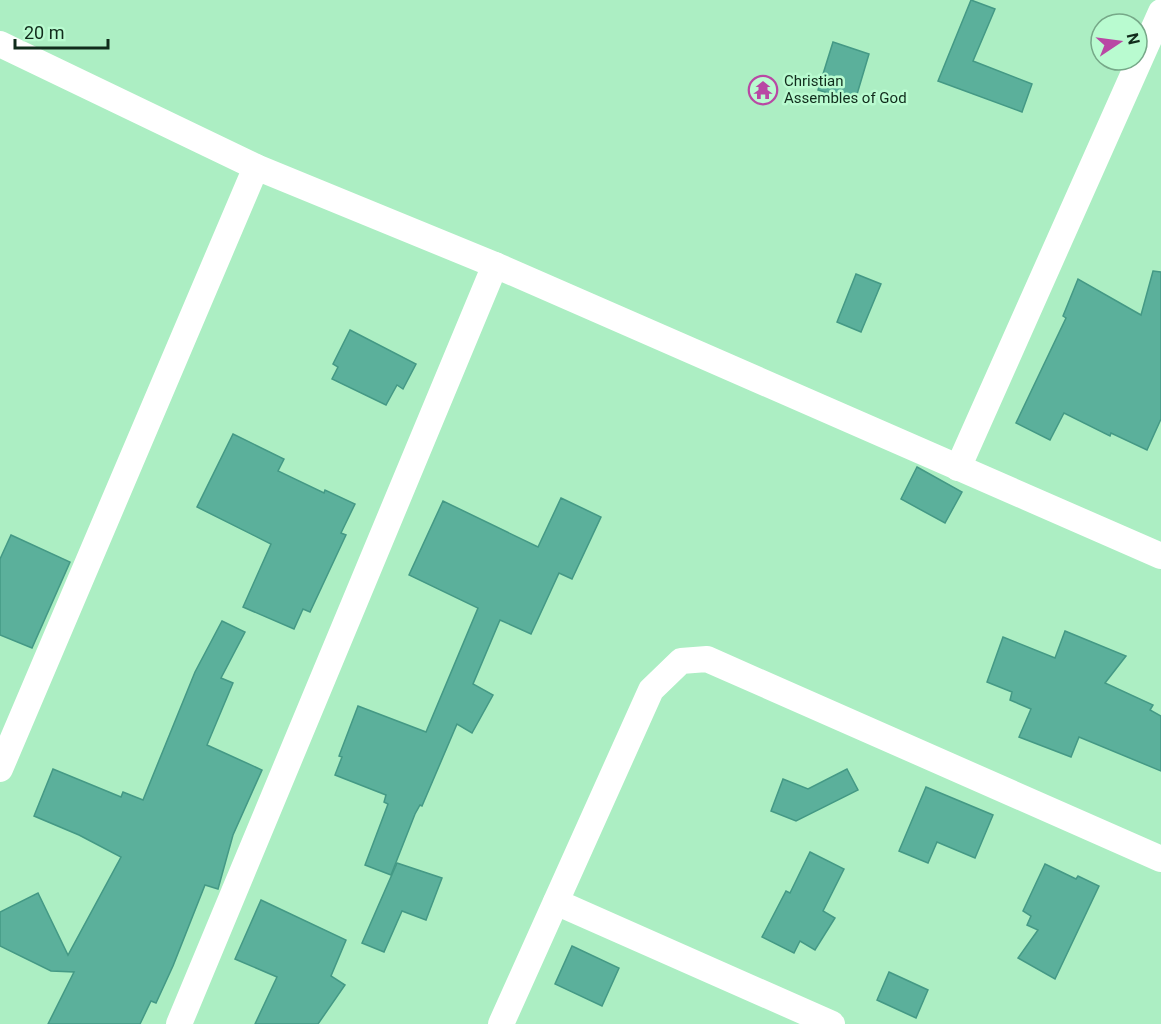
<svg xmlns="http://www.w3.org/2000/svg" width="1161" height="1024" font-family="Roboto,sans-serif">
  <style>
    .building { fill: #5bb09b; stroke: #449985; stroke-width: 1.5 }
    .lines { fill: none; stroke-linecap: round; stroke-linejoin: round }
    .street { stroke: #fff; stroke-width: 26 }
    .labels { text-anchor: middle; stroke-width: 5; stroke-linejoin: round; paint-order: stroke }
    .poi-label { font-size: 15px; fill: #112c1c; stroke: #b9fbd0; text-anchor: start }
  </style>
  <rect width="100%" height="100%" fill="#aceec3"/>
  <!-- building -->
  <g class="building">
    <polygon points="971,0 995,9 973,61 1032,84 1022,112 938,81"/>
    <polygon points="833,42 869,54 855,101 818,90"/>
    <polygon points="1153,271 1161,272 1161,419 1147,450 1111,433 1110,436 1064,413 1050,440 1016,423 1066,318 1063,316 1078,279 1141,315"/>
    <polygon points="856,274 881,284 861,332 837,322"/>
    <polygon points="350,330 416,364 403,389 397,385 386,405 332,379 338,367 333,364"/>
    <polygon points="233,434 284,459 278,471 324,493 325,490 355,504 341,533 346,535 310,612 303,609 294,629 243,607 271,544 197,507"/>
    <polygon points="917,467 962,492 945,523 901,499"/>
    <polygon points="561,498 601,517 572,579 559,573 531,634 500,620 473,684 493,695 472,733 457,724 422,806 420,805 415,814 391,875 365,865 388,804 384,802 386,795 335,775 342,757 339,756 358,706 426,732 478,608 409,575 443,501 538,547"/>
    <polygon points="11,535 70,562 32,648 0,635 0,559"/>
    <polygon points="222,621 245,632 221,678 233,683 207,745 262,770 233,835 218,889 205,885 173,966 156,1003 151,1001 140,1024 48,1024 74,972 51,971 0,946 0,912 38,893 68,955 121,857 79,835 34,816 53,769 121,797 123,792 143,800 195,672"/>
    <polygon points="1065,631 1126,656 1105,683 1153,705 1150,710 1161,716 1161,771 1079,737 1071,757 1019,737 1031,709 1010,700 1012,692 987,682 1003,637 1055,658"/>
    <polygon points="847,769 858,790 796,821 771,811 783,779 808,789"/>
    <polygon points="926,787 993,815 975,858 937,842 928,863 899,851"/>
    <polygon points="810,852 844,869 823,911 835,918 815,950 800,941 794,953 762,937 786,891 790,893"/>
    <polygon points="397,863 442,878 426,920 402,911 384,952 362,943"/>
    <polygon points="1045,864 1076,879 1078,876 1099,886 1055,979 1018,958 1038,930 1027,925 1031,916 1023,911"/>
    <polygon points="261,900 346,940 331,976 345,985 318,1024 255,1024 277,977 235,959"/>
    <polygon points="572,946 619,968 602,1006 555,984"/>
    <polygon points="889,972 928,990 916,1018 877,1000"/>
  </g>
  <g class="lines">
    <!-- street -->
    <g class="street">
      <polyline points="0,44 256,167 495,265 1161,556"/>
      <polyline points="958,468 1161,12"/>
      <polyline points="0,769 256,167"/>
      <polyline points="556,902 832,1024"/>
      <polyline points="179,1024 495,265"/>
      <polyline points="501,1024 651,690 681,661 707,659 1161,859"/>
    </g>
  </g>
  <!-- icons -->
  <defs>
    <g id="temple-ring" transform="scale(1.5)"><circle r="9.5" fill="#b9fbd0" stroke="#b948a4" stroke-width="1.5"/><path d="M0-6L5-2H3V0L6.5 2.5H4V6H1.5V3h-3V6H-4V2.5H-6.5L-3 0V-2H-5Z" fill="#b948a4"/></g>
  </defs>
  <g fill-rule="evenodd">
    <use href="#temple-ring" x="763" y="90"/>
  </g>
  <g class="labels">
    <!-- poi labels -->
    <g class="poi-label">
      <text x="784" y="86">Christian<tspan x="784" dy="17">Assembles of God</tspan></text>
    </g>
  </g>
  <!-- north arrow -->
  <g transform="translate(1119 42) rotate(77)"><circle r="28" fill="#b9fbd0" stroke="#76a888" stroke-width="1.5"/>
  <path d="M0-4.5L10 22L0 15L-10 22Z" fill="#b948a4"/>
  <text y="-9" font-size="16" font-weight="bold" text-anchor="middle" fill="#112c1c">N</text>
  </g>
  <!-- scale -->
  <path d="M15 39v9h93v-9" fill="none" stroke="#112c1c" stroke-width="3"/>
  <text x="24" y="39" font-size="18" fill="#112c1c" stroke="#b9fbd0" stroke-width="4.5" paint-order="stroke">20 m</text>
</svg>
